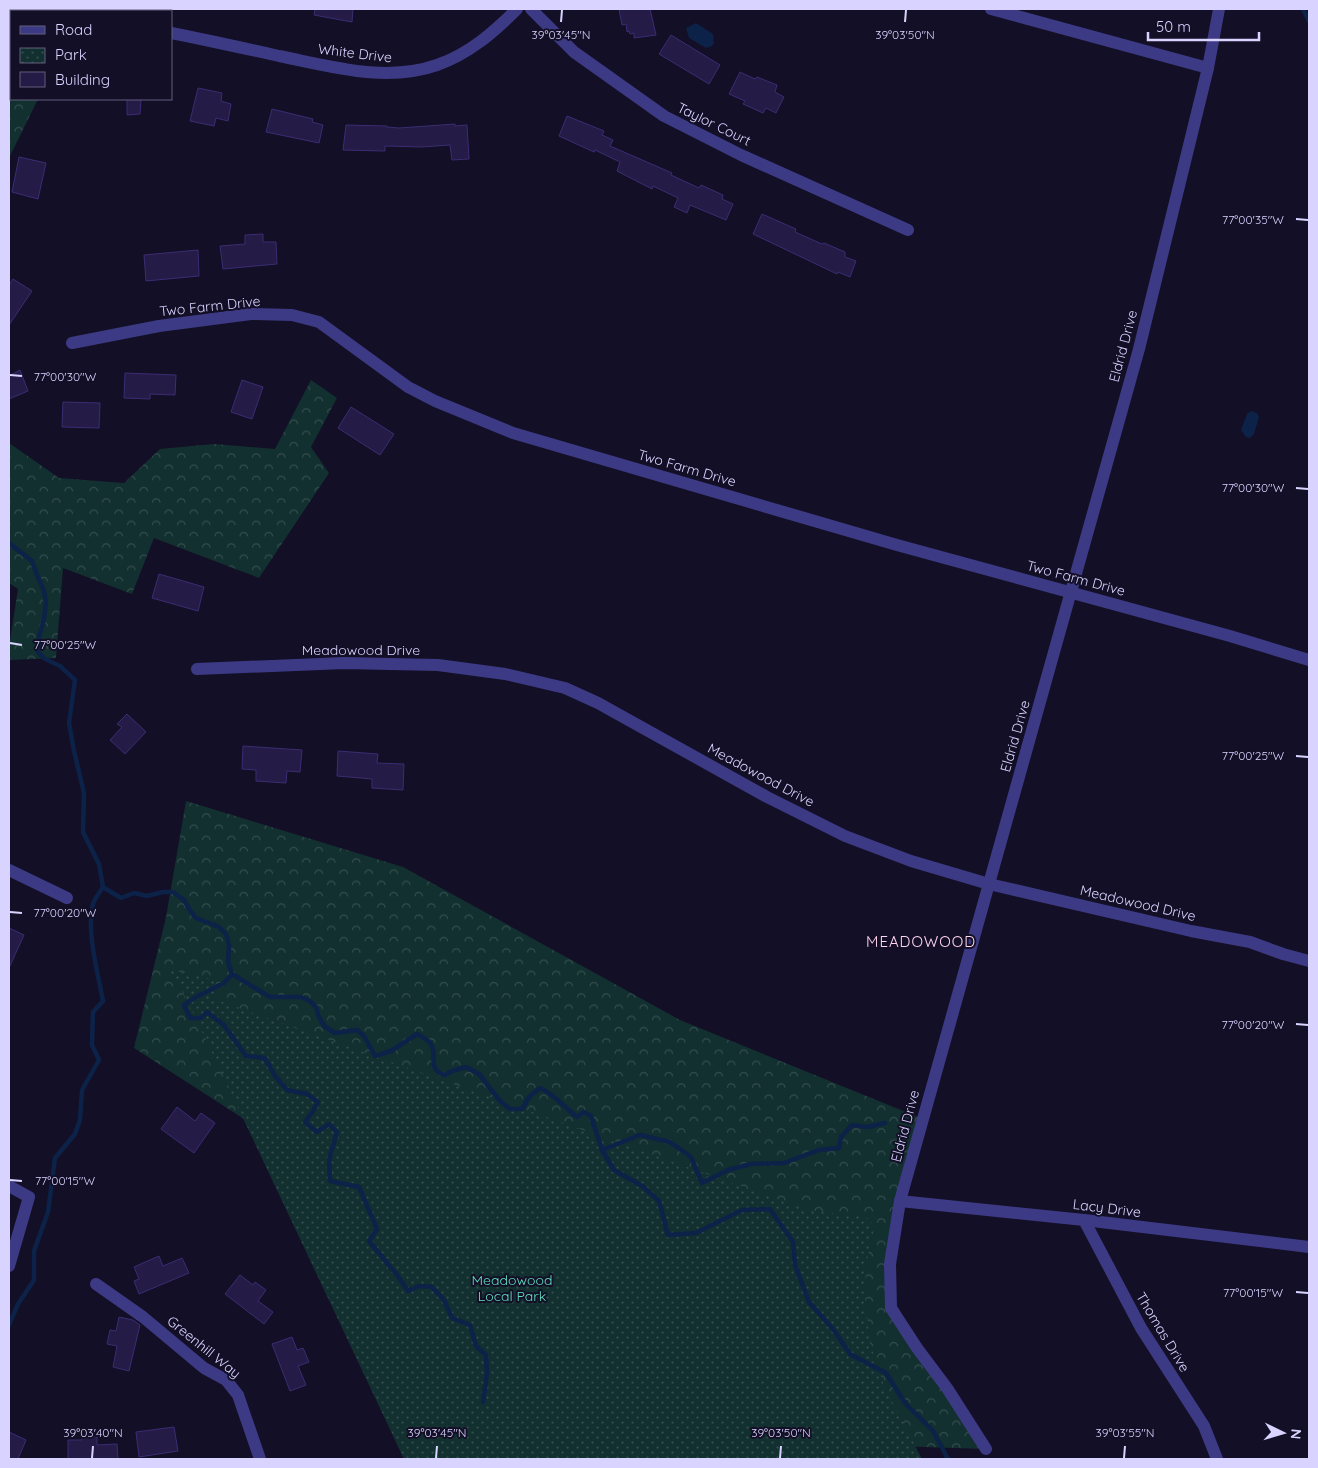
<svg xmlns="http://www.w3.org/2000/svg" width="1318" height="1468" font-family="Quicksand,sans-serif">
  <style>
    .forest { fill: url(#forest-crowns) }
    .park { fill: url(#park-dots) }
    .water { fill: #0c2248 }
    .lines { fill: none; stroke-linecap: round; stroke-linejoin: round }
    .stream { stroke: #0c2248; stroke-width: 4.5 }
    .building { fill: #241b47; stroke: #3b2d73 }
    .street { stroke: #3d3a85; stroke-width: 12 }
    .ticks { fill: none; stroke: #d9d4ff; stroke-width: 2 }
    .labels { text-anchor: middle; stroke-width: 4; stroke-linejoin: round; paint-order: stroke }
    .street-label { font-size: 14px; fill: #d9d4ff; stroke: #130f26 }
    .park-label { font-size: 14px; fill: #5fe0c0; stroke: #130f26 }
    .neighbourhood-label { font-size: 15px; letter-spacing: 1px; fill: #ffd6f0; stroke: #130f26 }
    .ticks-label { font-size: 12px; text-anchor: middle; fill: #d9d4ff; stroke: #130f26; stroke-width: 4; stroke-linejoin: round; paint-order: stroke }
  </style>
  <defs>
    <pattern id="forest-crowns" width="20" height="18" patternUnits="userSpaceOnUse" patternTransform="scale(1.25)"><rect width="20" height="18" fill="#12302f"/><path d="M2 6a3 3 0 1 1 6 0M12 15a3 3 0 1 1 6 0" fill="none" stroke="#344d4e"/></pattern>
    <pattern id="park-dots" width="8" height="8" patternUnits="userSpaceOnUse" patternTransform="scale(1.25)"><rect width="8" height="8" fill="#12302f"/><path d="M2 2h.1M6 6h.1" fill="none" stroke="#344d4e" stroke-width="1.8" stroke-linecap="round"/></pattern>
  </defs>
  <rect width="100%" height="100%" fill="#130f26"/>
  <!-- forest -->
  <g class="forest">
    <polygon points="9,9 68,9 67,11 11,11 11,99 38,99 9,158"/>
    <polygon points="311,380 337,398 311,447 329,473 259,578 154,538 132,594 63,568 56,658 9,660 9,647 18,589 9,583 9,443 59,478 124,483 160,449 214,444 275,449"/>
    <polygon points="186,801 403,867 680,1020 923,1119 900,1201 891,1308 986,1449 863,1445 261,1130 134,1048 166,917"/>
  </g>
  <!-- park -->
  <g class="park">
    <polygon points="9,9 67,9 67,11 11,11 11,80 9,83"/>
    <polygon points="167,969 216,980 214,999 808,1210 860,1216 870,1219 874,1228 866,1265 865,1297 870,1344 885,1388 922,1459 404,1459 197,1021 179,985"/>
  </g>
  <!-- water -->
  <g class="water">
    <polygon points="696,23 713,34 714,43 712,46 706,48 689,38 686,28"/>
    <polygon points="1251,411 1257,413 1259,417 1254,434 1250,438 1246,437 1241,430 1247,414"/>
  </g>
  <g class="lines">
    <!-- stream -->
    <g class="stream">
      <polyline points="1303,9 1309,21"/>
      <path d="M9,543L32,561L37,575L44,591L46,603L44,619L39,637L38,652L45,659L60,666L75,680L69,723L74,751L84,793L83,832L99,864L103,887L121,898L134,893L147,896L163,892H173L184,900L189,909L196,918L219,927L226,934L229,945L228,962L232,974L270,997H301L310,1001L316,1007L318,1015L324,1026L335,1033L357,1030L364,1036L375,1056L391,1051L417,1034C422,1037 428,1039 431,1044C438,1055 426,1069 445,1075L452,1071L466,1067L479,1074L500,1101L510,1109H522L529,1097L540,1088C554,1094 564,1107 577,1117L584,1112L591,1116L602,1150L614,1170L642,1186L659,1201L668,1235L696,1233L742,1210L770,1209L793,1242L795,1265L809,1302L833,1329L850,1354L886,1373L905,1403L933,1431L948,1459"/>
      <polyline points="232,974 224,983 196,997 184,1005 190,1018 201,1018 207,1012 224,1025 246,1056 265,1058 275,1076 287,1090 307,1094 318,1102 313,1111 305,1122 317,1132 329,1124 337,1132 329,1160 330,1181 359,1187 377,1229 369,1241 397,1275 408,1291 419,1286 432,1287 444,1300 452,1318 470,1325 476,1346 486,1355 487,1374 483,1402"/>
      <polyline points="602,1150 640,1135 670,1142 691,1157 702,1183 728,1170 751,1164 784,1163 819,1150 839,1148 841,1137 852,1125 868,1127 885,1123"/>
      <path d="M9,1325L18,1304L34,1280V1251L48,1212L55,1158L75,1134L80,1120L82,1090L99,1060L92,1045L93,1012L103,1001C98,974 86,930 93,904C95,898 100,892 103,887"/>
    </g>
  </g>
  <!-- building -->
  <g class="building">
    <polygon points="315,9 353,9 352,22 314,15"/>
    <polygon points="619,9 650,9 656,35 634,38 634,33 630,34 629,31 627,32 626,24 622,25"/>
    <polygon points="671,35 720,65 709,84 659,54"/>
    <polygon points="740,72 755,79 757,77 777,85 775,92 784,97 776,113 766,108 763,113 743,104 745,101 729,94"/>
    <polygon points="198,88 222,93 221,101 231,104 228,121 216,118 214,126 190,121"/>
    <polygon points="127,99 141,99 140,114 127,115"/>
    <polygon points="272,109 313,119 312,122 323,125 319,143 266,132"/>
    <polygon points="567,116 604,131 602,135 613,140 610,146 672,173 671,175 699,188 701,185 723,195 722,199 733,204 726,220 690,205 687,213 674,207 678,198 653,186 652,189 617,171 620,162 595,150 594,152 559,136"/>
    <polygon points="455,124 455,126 467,125 469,159 452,160 450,145 421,147 385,146 385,151 343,150 346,125 387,126 387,127 399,128"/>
    <polygon points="19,157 46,163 38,199 12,192"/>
    <polygon points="762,214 796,229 795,232 822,244 824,243 845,252 845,257 856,261 850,277 838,272 837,274 753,234"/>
    <polygon points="263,234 263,242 276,242 277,264 223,269 220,246 245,244 245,235"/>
    <polygon points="198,250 199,276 146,281 144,255"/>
    <polygon points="13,279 32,291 9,325 9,285"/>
    <polygon points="20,370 28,391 9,399 9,376"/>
    <polygon points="125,373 176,375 175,395 150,394 150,399 124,398"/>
    <polygon points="242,380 263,387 252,419 231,412"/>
    <polygon points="63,402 100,403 99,428 62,427"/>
    <polygon points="351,407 394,434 380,455 338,428"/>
    <polygon points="159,574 204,587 198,611 152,598"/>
    <polygon points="127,714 146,732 125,754 110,740 122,727 117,724"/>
    <polygon points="243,746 302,750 300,772 287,771 286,783 256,781 256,770 242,769"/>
    <polygon points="338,751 378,754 377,763 404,764 403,790 372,788 372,779 337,776"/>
    <polygon points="9,928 24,935 9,968"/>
    <polygon points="177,1107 195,1121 201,1113 215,1123 194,1153 161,1129"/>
    <polygon points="159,1256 163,1266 182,1258 189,1273 139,1294 134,1281 139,1279 134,1267"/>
    <polygon points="240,1275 253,1285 255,1282 266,1290 258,1301 273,1312 264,1324 225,1294"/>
    <polygon points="119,1317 133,1320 140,1325 129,1371 113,1367 117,1346 107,1344 110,1330 116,1331"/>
    <polygon points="292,1337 297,1350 303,1348 309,1362 298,1366 306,1385 290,1391 272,1344"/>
    <polygon points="174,1427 178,1451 139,1457 136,1432"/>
    <polygon points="9,1432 26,1440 18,1459 9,1459"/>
    <polygon points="82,1434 97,1434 97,1445 117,1444 118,1459 68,1459 68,1440 82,1440"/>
  </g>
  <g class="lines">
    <!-- street -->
    <g class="street">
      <polyline points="531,9 574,52 664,116 741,155 908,230"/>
      <polyline points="991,9 1208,68"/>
      <path d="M171,33C207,40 243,48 279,56C330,66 386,83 437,65C469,54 494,32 517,9"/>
      <polyline points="72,343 159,326 251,314 292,315 319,322 408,387 435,401 513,433 897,545 1230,636 1309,660"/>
      <polyline points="197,669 344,663 438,665 505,674 565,688 598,703 767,797 845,836 911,861 989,884 1191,931 1250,942 1283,954 1309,961"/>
      <polyline points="9,870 67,898"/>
      <polyline points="9,1186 29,1197 9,1266"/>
      <polyline points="900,1201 1084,1220 1309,1247"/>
      <polyline points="1084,1220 1141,1328 1204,1426 1217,1459"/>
      <polyline points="96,1284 143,1317 204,1368 226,1380 238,1395 260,1459"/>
      <polyline points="986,1449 947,1388 917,1348 891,1308 890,1264 900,1201 1139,349 1208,68 1219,9"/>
    </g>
  </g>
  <!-- ticks -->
  <path class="ticks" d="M561,22L562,10M905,22L906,10M1296,219L1308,220M10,375L22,376M1296,488L1308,489M10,643L22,645M1296,756L1308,757M10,912L22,913M1296,1024L1308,1025M10,1180L22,1181M1296,1292L1308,1293M92,1458L93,1446M436,1458L437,1446M780,1458L781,1446M1124,1458L1125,1446"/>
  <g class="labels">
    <!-- street labels -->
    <g class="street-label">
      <text transform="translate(355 53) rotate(7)" y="5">White Drive</text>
      <text transform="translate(714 124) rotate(26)" y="5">Taylor Court</text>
      <text transform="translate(210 306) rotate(-6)" y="5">Two Farm Drive</text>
      <text transform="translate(1123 346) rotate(-75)" y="5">Eldrid Drive</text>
      <text transform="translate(687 468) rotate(16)" y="5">Two Farm Drive</text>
      <text transform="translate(1076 578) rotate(15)" y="5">Two Farm Drive</text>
      <text x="361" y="655">Meadowood Drive</text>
      <text transform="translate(1015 736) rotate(-74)" y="5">Eldrid Drive</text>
      <text transform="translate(761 775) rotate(28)" y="5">Meadowood Drive</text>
      <text transform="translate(1138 903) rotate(13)" y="5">Meadowood Drive</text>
      <text transform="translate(905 1126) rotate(-75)" y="5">Eldrid Drive</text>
      <text transform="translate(1107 1208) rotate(7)" y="5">Lacy Drive</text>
      <text transform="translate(1163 1332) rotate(59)" y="5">Thomas Drive</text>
      <text transform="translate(204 1347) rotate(39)" y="5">Greenhill Way</text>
    </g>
    <!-- park labels -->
    <g class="park-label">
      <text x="512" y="1285">Meadowood<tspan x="512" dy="16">Local Park</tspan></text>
    </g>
    <!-- neighbourhood labels -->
    <g class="neighbourhood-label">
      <text x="921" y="947">MEADOWOOD</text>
    </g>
  </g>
  <g class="ticks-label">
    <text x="561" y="39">39°03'45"N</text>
    <text x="905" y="39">39°03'50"N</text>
    <text x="1253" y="224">77°00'35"W</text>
    <text x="65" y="381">77°00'30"W</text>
    <text x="1253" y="492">77°00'30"W</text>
    <text x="65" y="649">77°00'25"W</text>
    <text x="1253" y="760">77°00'25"W</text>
    <text x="65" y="917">77°00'20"W</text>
    <text x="1253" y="1029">77°00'20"W</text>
    <text x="65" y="1185">77°00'15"W</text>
    <text x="1253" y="1297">77°00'15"W</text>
    <text x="93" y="1437">39°03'40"N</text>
    <text x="437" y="1437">39°03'45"N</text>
    <text x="781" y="1437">39°03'50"N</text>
    <text x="1125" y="1437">39°03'55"N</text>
  </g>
  <!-- border -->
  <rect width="1318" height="1468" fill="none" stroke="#d9d4ff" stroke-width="20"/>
  <!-- legend -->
  <rect x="10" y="10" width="162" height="90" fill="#130f26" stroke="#625e7d"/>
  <rect x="20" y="26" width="25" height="8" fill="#3d3a85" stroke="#625e7d"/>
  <text x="55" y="35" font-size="15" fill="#d9d4ff">Road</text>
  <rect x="20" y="48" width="25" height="15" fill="url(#park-dots)" stroke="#625e7d"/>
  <text x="55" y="60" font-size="15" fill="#d9d4ff">Park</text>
  <rect x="20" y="72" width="25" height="15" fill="#241b47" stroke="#625e7d"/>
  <text x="55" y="85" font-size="15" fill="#d9d4ff">Building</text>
  <!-- north arrow -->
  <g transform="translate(1283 1433) rotate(95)" stroke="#130f26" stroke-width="4" paint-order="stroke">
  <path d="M0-4L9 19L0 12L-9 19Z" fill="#d9d4ff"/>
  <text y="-8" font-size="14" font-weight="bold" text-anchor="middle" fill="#d9d4ff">N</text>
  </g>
  <!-- scale -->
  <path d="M1148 32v8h111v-8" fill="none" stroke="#d9d4ff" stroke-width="2.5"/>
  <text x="1156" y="32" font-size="15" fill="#d9d4ff" stroke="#130f26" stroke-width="4" paint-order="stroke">50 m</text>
</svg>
